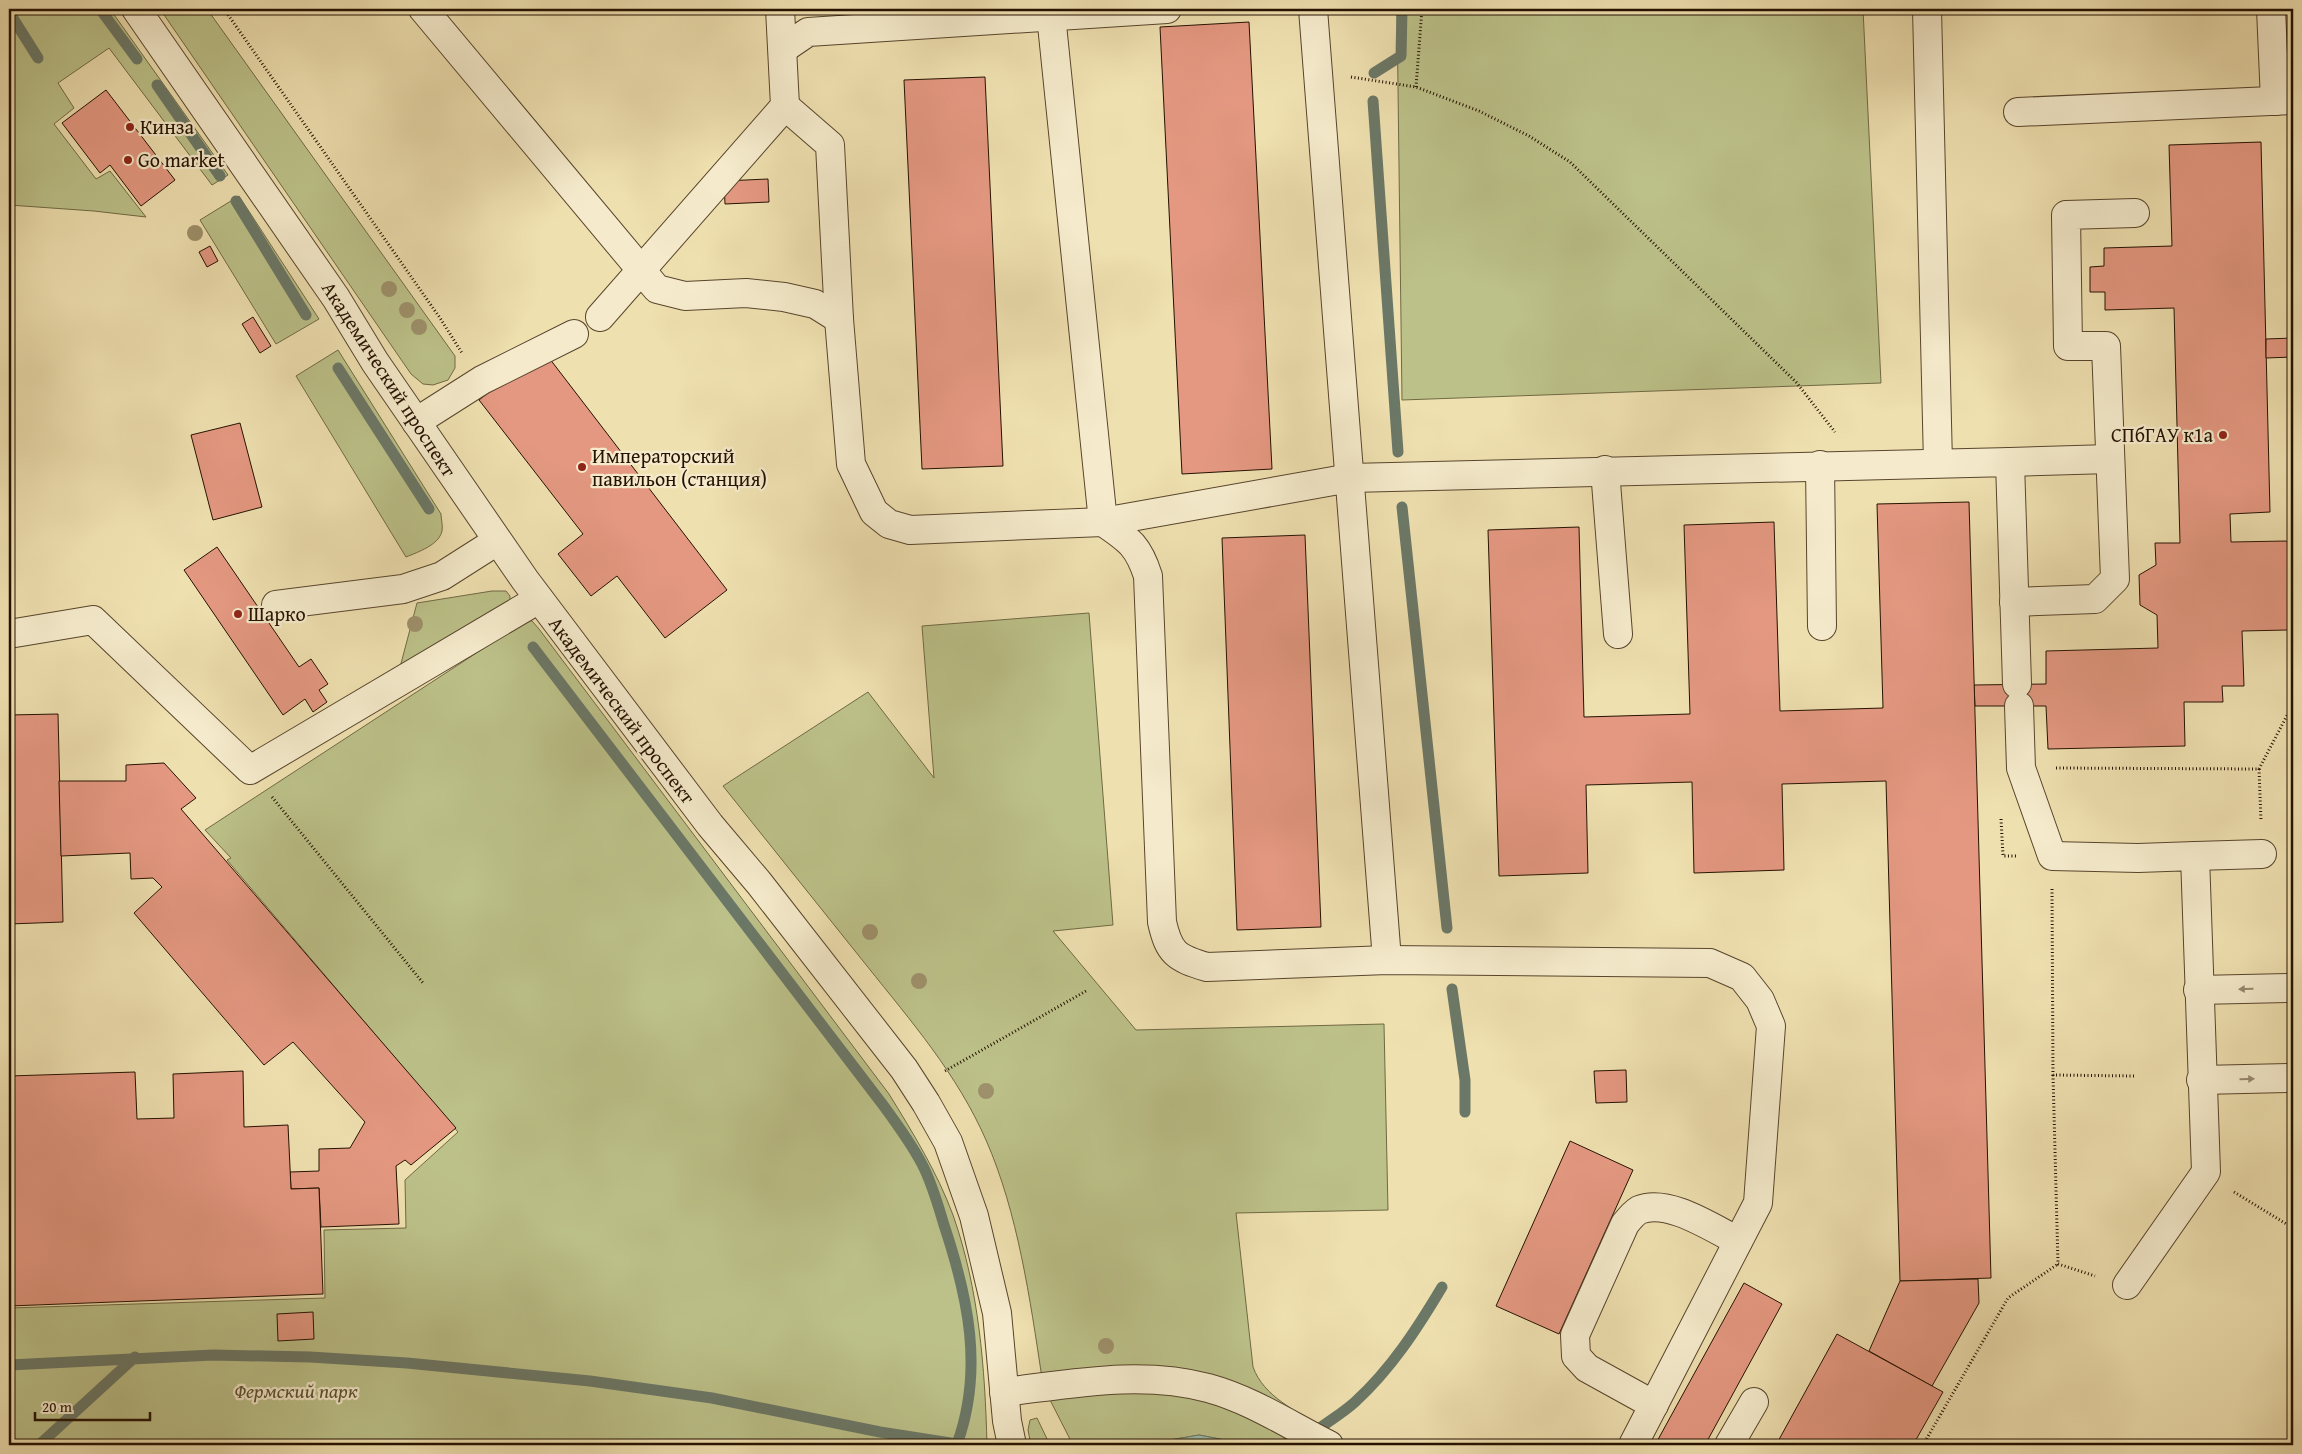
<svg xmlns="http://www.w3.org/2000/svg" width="2302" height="1454" font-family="'Gentium Book Plus',serif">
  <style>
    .green { fill: #bcc189; stroke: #706944 }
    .water { fill: #9abdab; stroke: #6b7867 }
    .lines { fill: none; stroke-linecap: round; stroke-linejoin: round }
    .shore { stroke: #606756; stroke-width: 1 }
    .stream { stroke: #6b7867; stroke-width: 11 }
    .building { fill: #e49881; stroke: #251100 }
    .minor-casing { stroke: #58452c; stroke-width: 30 }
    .path { stroke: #251100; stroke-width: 3; stroke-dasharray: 1 2.5; stroke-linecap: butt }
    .minor { stroke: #f5ebcc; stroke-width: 28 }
    .tree { fill: #9d906a }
    .oneway { fill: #978970 }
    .poi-dot { fill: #8f2418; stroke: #f5ebcc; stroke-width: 2 }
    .labels { text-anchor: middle; stroke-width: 4.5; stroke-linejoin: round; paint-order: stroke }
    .poi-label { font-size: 20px; fill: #251100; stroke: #f5ebcc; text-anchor: start }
    .street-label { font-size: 20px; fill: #251100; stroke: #f5ebcc }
    .park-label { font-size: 20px; font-style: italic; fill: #5a4f30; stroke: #f5ebcc }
  </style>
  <rect width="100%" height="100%" fill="#efe0b0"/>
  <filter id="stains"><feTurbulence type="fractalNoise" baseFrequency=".004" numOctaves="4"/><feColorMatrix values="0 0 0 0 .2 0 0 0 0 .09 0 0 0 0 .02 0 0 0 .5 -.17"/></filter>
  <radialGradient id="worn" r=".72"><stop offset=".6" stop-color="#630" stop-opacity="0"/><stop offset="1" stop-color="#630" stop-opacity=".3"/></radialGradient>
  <!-- green -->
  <g class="green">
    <polygon points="9,9 110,9 228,175 212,185 109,48 58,83 74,108 54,124 96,179 110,171 146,217 94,211 9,205"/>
    <polygon points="160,9 207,9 455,356 455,368 448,380 433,385 423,384 411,374"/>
    <polygon points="1397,9 1863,9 1881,383 1402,400"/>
    <polygon points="239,196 319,319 276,344 200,220"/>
    <path d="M338,350L441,514C441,519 443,526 442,531C439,545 418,552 406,557L296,376Z"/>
    <polygon points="492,591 506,591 510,596 510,602 399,671 417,603"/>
    <path d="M1089,613L1113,925L1053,931L1136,1030L1384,1024L1388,1210L1236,1213L1253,1367C1264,1397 1296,1411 1322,1426L1256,1395L1042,1378C1030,1299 1018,1213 986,1140C957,1074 911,1021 867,966C819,906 771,846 723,786L868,692L934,778L922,626Z"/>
    <path d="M527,620L532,621L539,629L889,1094C913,1133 937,1172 953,1215C979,1289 985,1368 987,1445H9V1308L325,1298L324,1230L406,1228L405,1180L458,1132L227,860L231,858L205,830Z"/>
    <polygon points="1110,1388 1206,1398 1311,1445 1251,1445 1199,1435 1170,1440 1158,1445 1073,1445 1048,1396"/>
    <polygon points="1037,1418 1050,1445 1031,1445 1028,1430 1030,1420"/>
  </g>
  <!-- water -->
  <polygon class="water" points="1199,1435 1251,1445 1291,1438 1303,1445 1158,1445 1170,1440"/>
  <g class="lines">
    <!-- shore -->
    <polyline class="shore" points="1170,1445 1199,1440 1230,1445"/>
    <!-- stream -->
    <g class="stream">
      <polyline points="100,9 137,59"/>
      <polyline points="9,12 38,58"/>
      <polyline points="1374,73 1401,56 1402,9"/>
      <polyline points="157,85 220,176"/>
      <polyline points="1373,101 1398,452"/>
      <polyline points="236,201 306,315"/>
      <polyline points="338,368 429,509"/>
      <polyline points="1402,507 1447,928"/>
      <polyline points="1452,989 1465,1080 1465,1112"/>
      <path d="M9,1365L213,1355L310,1357L407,1363L590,1381L712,1398L880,1432L957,1444C984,1370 968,1297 944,1225C938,1205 932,1183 922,1164C911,1143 897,1124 883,1105L533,647"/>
      <path d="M1320,1428C1332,1419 1344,1412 1355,1402C1391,1369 1417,1329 1442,1287"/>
      <polyline points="39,1445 135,1357"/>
    </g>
  </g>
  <!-- building -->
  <g class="building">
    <polygon points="1249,22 1272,469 1182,474 1160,27"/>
    <polygon points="985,77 1003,466 922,469 904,80"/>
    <polygon points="106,90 175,180 141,206 110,165 100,173 62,123"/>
    <polygon points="2261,142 2270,512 2230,514 2231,542 2286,541 2293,547 2293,624 2287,630 2242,631 2244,686 2222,686 2223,702 2184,702 2185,746 2048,749 2046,706 1975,706 1974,685 2046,684 2046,651 2158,648 2157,615 2140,605 2139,575 2156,565 2155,543 2180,543 2174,308 2105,310 2105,292 2090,292 2090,267 2104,266 2104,248 2172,246 2169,145"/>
    <polygon points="768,179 769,202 725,204 724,181"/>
    <polygon points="210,246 218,261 207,267 199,252"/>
    <polygon points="253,317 271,346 260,353 242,324"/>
    <polygon points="2293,338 2293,357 2266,358 2266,339"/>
    <polygon points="543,350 727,590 665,638 617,576 591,596 558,554 583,534 479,400"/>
    <polygon points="240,423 262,507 213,520 191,435"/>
    <polygon points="1969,502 1991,1278 1900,1281 1886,781 1782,784 1784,870 1694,873 1692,782 1586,785 1588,873 1499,876 1488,530 1579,527 1584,717 1690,714 1684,525 1774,522 1780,711 1883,708 1877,504"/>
    <polygon points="1305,535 1321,927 1237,930 1222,538"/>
    <polygon points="217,547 299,667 311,659 328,684 319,690 327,702 313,712 305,699 283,715 184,570"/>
    <polygon points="58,714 63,922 9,924 9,715"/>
    <polygon points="164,763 196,798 181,809 456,1128 411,1165 405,1160 396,1166 399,1224 321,1227 319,1188 291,1189 290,1172 319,1171 319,1149 350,1148 365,1122 293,1042 264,1065 134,913 162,887 153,878 131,879 130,853 61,856 59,781 126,781 126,765"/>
    <polygon points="1626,1070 1627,1102 1596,1103 1594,1071"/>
    <polygon points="243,1071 244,1127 288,1125 291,1189 319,1188 323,1294 9,1306 9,1076 135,1072 137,1119 174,1118 173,1074"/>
    <polygon points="1570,1141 1633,1170 1559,1334 1496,1306"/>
    <polygon points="1978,1279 1979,1303 1932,1386 1869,1351 1900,1281"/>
    <polygon points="1744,1283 1782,1304 1705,1445 1655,1445"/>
    <polygon points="313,1312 314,1339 278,1341 277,1314"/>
    <polygon points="1837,1334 1943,1392 1913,1445 1776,1445"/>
  </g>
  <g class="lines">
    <!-- minor casing -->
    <g class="minor-casing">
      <g id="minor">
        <polyline points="136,9 336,298 375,362 525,580 710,825 759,883 904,1069 926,1103 948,1142 974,1216 997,1313 1007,1421 1012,1445"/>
        <polyline points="423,9 657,289 685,296 746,293 784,297 815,304 839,319"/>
        <polyline points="1313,9 1387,960"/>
        <polyline points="1927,9 1938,463"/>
        <polyline points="2271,9 2275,101"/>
        <path d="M1051,15L1103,522C1129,540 1138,545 1148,576L1162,922C1169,953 1176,958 1207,967L1387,960L1710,963L1742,977L1760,1000L1771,1026L1758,1203L1633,1445"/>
        <polyline points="783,49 808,32 1167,9"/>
        <polyline points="785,106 830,145 839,319 851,464 874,512 889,524 910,530 1103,522 1350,478 2010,462 2017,684"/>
        <polyline points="2018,112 2293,100"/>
        <polyline points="600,317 785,106 780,9"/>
        <polyline points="416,422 482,380 574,334"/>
        <polyline points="2010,462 2110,459"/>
        <polyline points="1820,465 1822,626"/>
        <polyline points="1605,470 1618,634"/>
        <polyline points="2014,602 2095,599 2115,579 2106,346 2068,346 2066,215 2135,213"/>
        <polyline points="276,605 403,589 442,576 497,541"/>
        <polyline points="9,634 93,620 250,770 539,599"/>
        <polyline points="2019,706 2021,768 2052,856 2138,858 2195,856 2206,1172 2127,1285"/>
        <polyline points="2195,856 2262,854"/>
        <polyline points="2198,990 2293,988"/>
        <polyline points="2201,1080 2293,1078"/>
        <path d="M1004,1392C1072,1384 1141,1370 1208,1388C1252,1400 1289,1425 1329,1445"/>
        <path d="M1654,1405L1587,1368L1576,1356L1575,1335L1625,1224C1629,1219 1634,1213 1639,1210C1668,1198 1712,1228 1738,1241"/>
        <polyline points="1729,1445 1754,1402"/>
      </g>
    </g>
    <!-- path -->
    <g class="path">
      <polyline points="224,9 440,318 462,353"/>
      <polyline points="1351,77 1416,87 1479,111 1529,136 1570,162 1796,382 1835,432"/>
      <polyline points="1416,87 1422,9"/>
      <polyline points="2056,768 2259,769 2293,704"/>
      <polyline points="2259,769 2261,821"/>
      <polyline points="272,797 423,983"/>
      <polyline points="2001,819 2003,856 2016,856"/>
      <polyline points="2052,889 2053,1075 2134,1076"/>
      <polyline points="945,1071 1086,991"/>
      <polyline points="2053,1075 2058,1264 2095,1276"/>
      <polyline points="2234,1192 2293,1228"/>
      <polyline points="1923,1445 2008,1298 2058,1264"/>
    </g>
    <!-- minor -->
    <use href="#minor" class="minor"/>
  </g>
  <!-- trees -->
  <g class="tree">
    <circle cx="195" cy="233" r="8"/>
    <circle cx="389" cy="289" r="8"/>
    <circle cx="407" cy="310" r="8"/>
    <circle cx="419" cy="327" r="8"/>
    <circle cx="415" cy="624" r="8"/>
    <circle cx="870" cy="932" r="8"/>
    <circle cx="919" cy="981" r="8"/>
    <circle cx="986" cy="1091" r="8"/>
    <circle cx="1106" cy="1346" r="8"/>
  </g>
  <!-- one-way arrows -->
  <defs><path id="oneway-solid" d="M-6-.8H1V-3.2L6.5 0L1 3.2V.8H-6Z" transform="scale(1.25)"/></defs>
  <g class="oneway">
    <use href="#oneway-solid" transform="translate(2246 989) rotate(179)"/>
    <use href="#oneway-solid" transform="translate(2247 1079) rotate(-1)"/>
  </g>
  <!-- markers -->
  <g class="poi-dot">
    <circle cx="130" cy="127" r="5"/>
    <circle cx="128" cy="160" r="5"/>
    <circle cx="2223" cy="435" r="5"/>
    <circle cx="582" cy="467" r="5"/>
    <circle cx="238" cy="614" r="5"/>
  </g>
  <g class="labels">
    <!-- poi labels -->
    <g class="poi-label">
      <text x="140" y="134">Кинза</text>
      <text x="138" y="167">Go market</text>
      <text x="2213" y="442" text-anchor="end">СПбГАУ к1а</text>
      <text x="592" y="463">Императорский<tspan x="592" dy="23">павильон (станция)</tspan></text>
      <text x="248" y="621">Шарко</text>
    </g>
    <!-- street labels -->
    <g class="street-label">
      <text transform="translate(389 379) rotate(57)" y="7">Академический проспект</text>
      <text transform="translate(622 710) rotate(53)" y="7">Академический проспект</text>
    </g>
    <!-- park labels -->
    <g class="park-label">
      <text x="296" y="1398">Фермский парк</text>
    </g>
  </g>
  <!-- margin -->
  <rect width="2302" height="1454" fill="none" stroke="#efe0b0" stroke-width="30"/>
  <rect x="10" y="10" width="2282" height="1434" fill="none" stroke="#251100" stroke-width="2.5"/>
  <rect x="15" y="15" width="2272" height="1424" fill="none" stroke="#251100"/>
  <!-- scale -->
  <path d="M35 1412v8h115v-8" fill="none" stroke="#251100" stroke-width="2.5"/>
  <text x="42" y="1412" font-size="15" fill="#251100" stroke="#f5ebcc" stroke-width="4" paint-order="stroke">20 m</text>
  <rect width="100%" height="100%" filter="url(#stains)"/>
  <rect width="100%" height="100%" fill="url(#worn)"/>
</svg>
